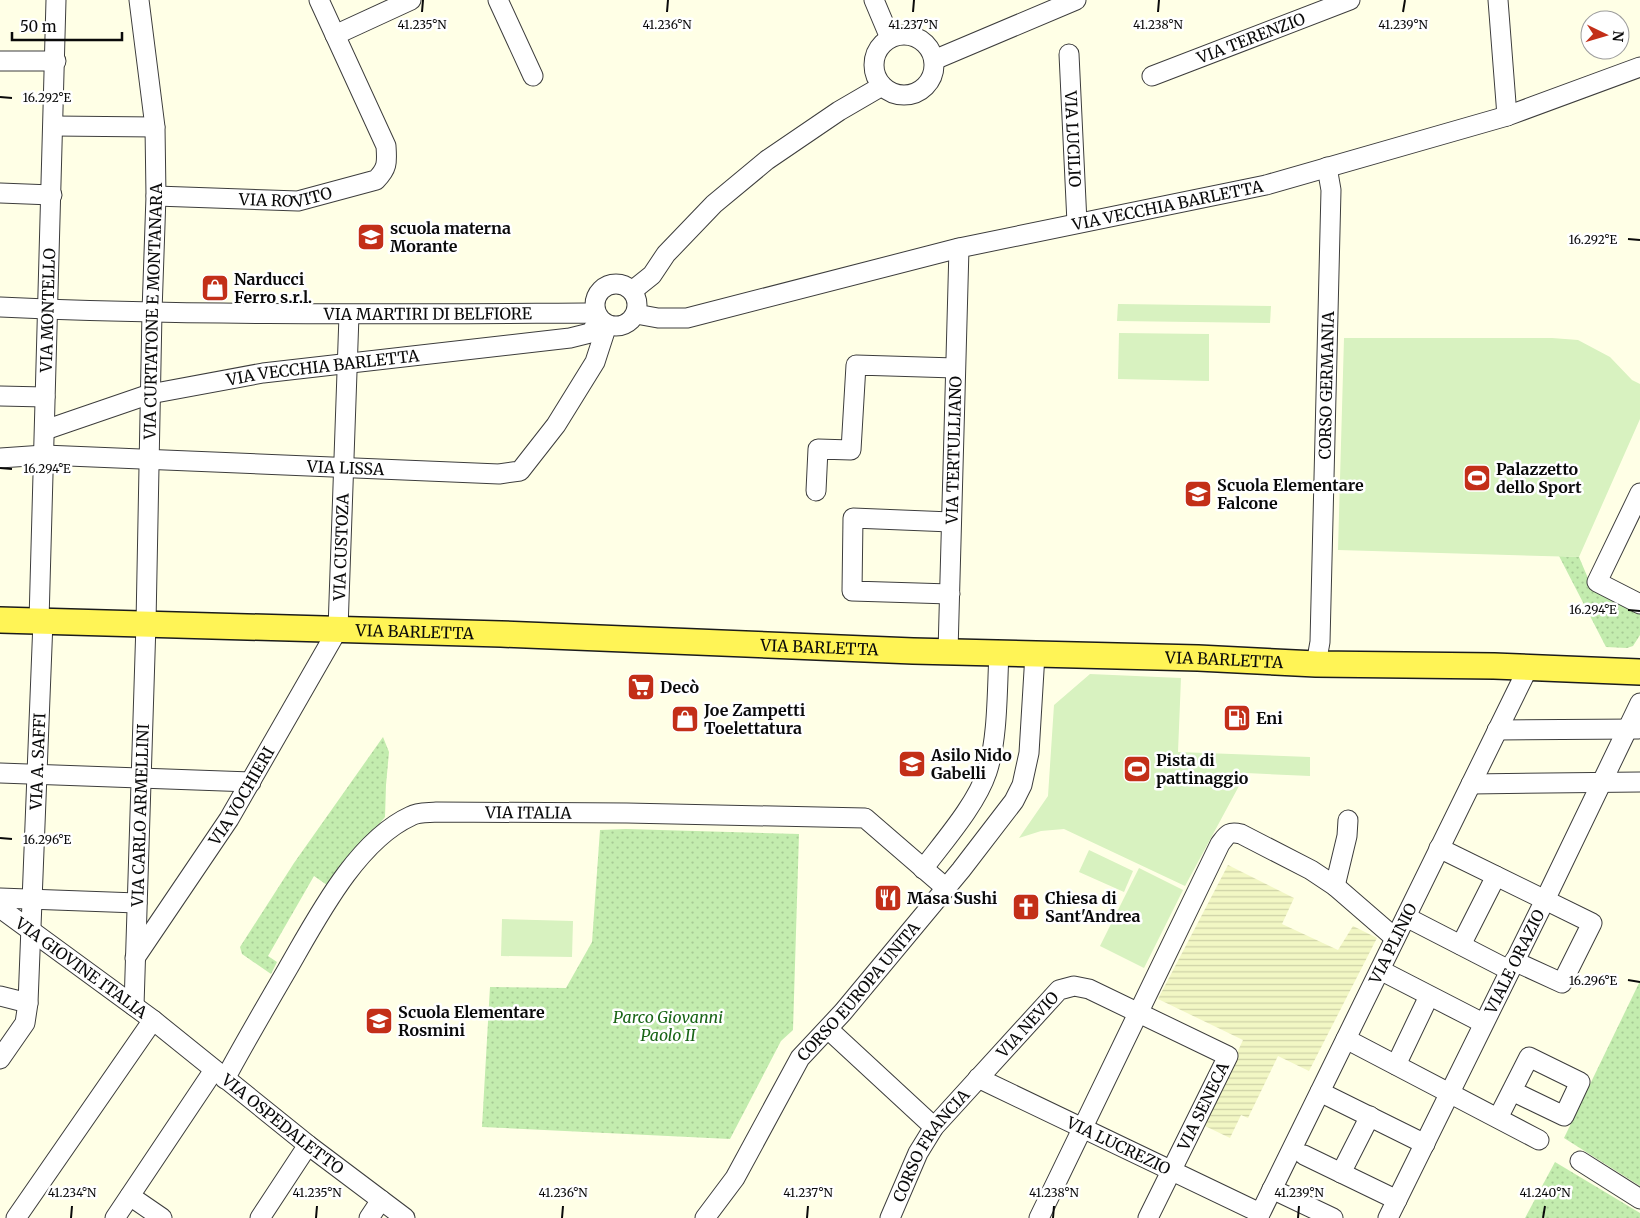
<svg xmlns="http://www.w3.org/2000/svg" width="1640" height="1218" font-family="Merriweather,serif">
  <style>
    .farmland { fill: url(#farmland-rules) }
    .grass { fill: url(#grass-dots) }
    .pitch { fill: #d8f2c0 }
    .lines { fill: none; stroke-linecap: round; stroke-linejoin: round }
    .minor-casing { stroke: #3d3d3d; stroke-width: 21 }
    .major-casing { stroke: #1b1b1b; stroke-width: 28 }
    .minor { stroke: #fff; stroke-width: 19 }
    .major { stroke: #fff456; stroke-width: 25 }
    .ticks { fill: none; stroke: #0a0a0a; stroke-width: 2 }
    .labels { text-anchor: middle; stroke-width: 5; stroke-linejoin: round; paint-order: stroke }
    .street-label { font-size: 16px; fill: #0a0a0a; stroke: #fff }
    .poi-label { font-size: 16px; font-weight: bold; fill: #0a0a0a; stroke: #fff; text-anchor: start }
    .park-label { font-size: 16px; font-style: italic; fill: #196516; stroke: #fff }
    .ticks-label { font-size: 12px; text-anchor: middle; fill: #0a0a0a; stroke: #fff; stroke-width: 5; stroke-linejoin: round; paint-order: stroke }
  </style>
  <defs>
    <pattern id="farmland-rules" width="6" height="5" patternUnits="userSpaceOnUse" patternTransform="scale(1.25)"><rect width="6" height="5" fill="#f2f7c4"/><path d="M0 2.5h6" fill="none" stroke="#ced2a7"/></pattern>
    <pattern id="grass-dots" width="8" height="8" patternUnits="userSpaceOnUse" patternTransform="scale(1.25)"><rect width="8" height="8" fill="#c3ecae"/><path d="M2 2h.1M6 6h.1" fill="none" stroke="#a6c994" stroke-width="1.8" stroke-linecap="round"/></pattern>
  </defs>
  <rect width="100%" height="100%" fill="#ffffe6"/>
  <!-- farmland -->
  <polygon class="farmland" points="1228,865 1294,898 1282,924 1338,950 1353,926 1377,938 1309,1071 1278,1056 1248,1118 1241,1115 1230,1138 1203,1125 1243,1040 1158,999"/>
  <!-- grass -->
  <g class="grass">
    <polygon points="1559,556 1579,557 1593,590 1640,613 1640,635 1633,646 1627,648 1606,647"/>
    <polygon points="383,737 389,752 386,785 385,817 327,885 314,876 268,956 277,962 271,974 242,954 240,947 294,863"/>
    <polygon points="626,829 799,834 793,1030 781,1041 730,1139 482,1127 490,987 566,988 592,942 600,830"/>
    <polygon points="1640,981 1640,1186 1564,1138"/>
    <polygon points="1555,1162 1640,1213 1640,1218 1525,1218"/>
  </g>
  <!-- pitch -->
  <g class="pitch">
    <polygon points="1118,304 1271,306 1270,323 1117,321"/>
    <polygon points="1119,333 1209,334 1209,381 1118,379"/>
    <polygon points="1344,338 1552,338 1578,340 1610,357 1632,380 1640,384 1640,419 1579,557 1338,550"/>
    <polygon points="1090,674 1181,678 1178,752 1310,757 1310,776 1246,773 1185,886 1064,829 1041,831 1019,838 1048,796 1054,705"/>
    <polygon points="1089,850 1133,871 1124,892 1079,872"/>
    <polygon points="1139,868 1183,890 1144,968 1100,946"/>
    <polygon points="502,919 573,921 572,957 501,956"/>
  </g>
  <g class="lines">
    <!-- minor casing -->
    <g class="minor-casing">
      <g id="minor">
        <polyline points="498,0 533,76"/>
        <polyline points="874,0 890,38"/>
        <polyline points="1498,0 1507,116"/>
        <polyline points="335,35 411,0"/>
        <circle cx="904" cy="65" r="30"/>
        <path id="s1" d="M1069,54L1077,223"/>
        <polyline points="934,60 1076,0"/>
        <polyline points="0,61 56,61"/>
        <path id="s2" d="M1152,76L1350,0"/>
        <polyline points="54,126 155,127"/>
        <polyline points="0,193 52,195"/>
        <path id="s3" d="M156,196L298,201L376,180C388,168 387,162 386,146L319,0"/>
        <circle cx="616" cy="305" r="21"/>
        <polyline points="632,291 652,275 666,254 714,204 767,160 839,111 882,86"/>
        <path id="s4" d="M0,307C195,316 390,314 585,313L597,315"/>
        <path id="s5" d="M636,314L658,318H687L959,248L1266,185L1507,116L1640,67"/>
        <polyline points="0,396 45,397"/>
        <path id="s6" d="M45,430L150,394L263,373L570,338L590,333L600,320"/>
        <path id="s7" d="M0,458L44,455L499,474L520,471L556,425L595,362L607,325"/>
        <polyline points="816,491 818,449 851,450 856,365 955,368"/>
        <polyline points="1640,493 1597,582 1640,604"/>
        <polyline points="950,594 852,591 853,518 951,522"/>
        <path id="s8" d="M39,621L56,0"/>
        <path id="s9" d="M948,652L959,248"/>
        <path id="s10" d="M1316,664L1320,642L1331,190L1327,167"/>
        <polyline points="1497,730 1638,729"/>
        <polyline points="0,773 251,782"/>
        <polyline points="1471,784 1640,782"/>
        <polyline points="1439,848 1592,923 1562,983 1514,961"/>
        <path d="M923,869C944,841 976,805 987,772C998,739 997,689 999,653"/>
        <polyline points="1335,886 1347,836 1348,820"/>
        <polyline points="0,898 137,903"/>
        <path id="s11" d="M0,908L153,1020L308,1145L405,1218"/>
        <polyline points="1406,917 1509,970"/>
        <polyline points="1461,945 1496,876"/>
        <path id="s12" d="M135,958L229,819L338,629L349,315"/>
        <polyline points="1380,970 1483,1023"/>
        <polyline points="0,996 28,1003"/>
        <path id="s13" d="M134,1006L146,623L152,312L156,196L155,127L139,0"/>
        <polyline points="828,1029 934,1127"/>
        <polyline points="1346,1039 1539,1140"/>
        <path id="s14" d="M0,1059L25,1023L28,1003L43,621"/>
        <polyline points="1396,1065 1429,996"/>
        <path id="s15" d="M978,1078L1260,1213"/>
        <path id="s16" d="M225,1079C245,1042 266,1006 287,970C316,920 356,841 411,816C418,812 429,813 437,812L627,813L865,818L946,888"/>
        <polyline points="1320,1092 1425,1144"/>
        <polyline points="1498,1118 1529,1057 1580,1082 1564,1116 1512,1091"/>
        <polyline points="1304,1155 1397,1200"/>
        <polyline points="1580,1161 1640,1199"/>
        <polyline points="1341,1173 1370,1116"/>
        <polyline points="1272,1189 1333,1218"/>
        <polyline points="130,1196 162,1218"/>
        <polyline points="16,1218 153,1020"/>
        <polyline points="115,1218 214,1070"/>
        <polyline points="260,1218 308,1145"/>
        <polyline points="369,1218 381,1200"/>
        <path id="s17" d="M705,1218L735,1178L800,1058L843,1012L961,870L1014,801L1022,785L1029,753L1035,654"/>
        <path id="s18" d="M890,1218L918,1153L934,1127L1059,990L1074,986L1089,989L1228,1056L1148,1218"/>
        <path d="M1039,1218L1220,844C1227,835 1228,831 1241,834L1311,870L1335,886L1395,938"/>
        <path id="s19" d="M1258,1218L1528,668"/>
        <path id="s20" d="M1388,1218L1545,900L1640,703"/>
      </g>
    </g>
    <!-- major casing -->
    <g class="major-casing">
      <g id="major">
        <path id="s21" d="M0,620L501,634L913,651L1198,658L1316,664L1494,666L1640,672"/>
      </g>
    </g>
    <!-- minor -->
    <use href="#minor" class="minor"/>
    <!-- major -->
    <use href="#major" class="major"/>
  </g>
  <!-- ticks -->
  <path class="ticks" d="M422,12L423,0M667,12L668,0M913,12L914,0M1158,12L1159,0M1403,12L1405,0M0,97L12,98M1628,239L1640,240M0,468L12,469M1628,610L1640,611M0,838L12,839M1628,980L1640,982M71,1218L72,1206M316,1218L317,1206M562,1218L563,1206M807,1218L808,1206M1053,1218L1054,1206M1298,1218L1299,1206M1543,1218L1545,1206"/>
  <!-- icons -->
  <defs>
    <g id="school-square" transform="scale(1.4375)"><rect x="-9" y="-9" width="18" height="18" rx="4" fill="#c32f18" stroke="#fff"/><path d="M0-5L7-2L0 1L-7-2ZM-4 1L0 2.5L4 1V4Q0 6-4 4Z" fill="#fff"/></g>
    <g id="shop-square" transform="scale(1.4375)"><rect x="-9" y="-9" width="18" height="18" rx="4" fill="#c32f18" stroke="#fff"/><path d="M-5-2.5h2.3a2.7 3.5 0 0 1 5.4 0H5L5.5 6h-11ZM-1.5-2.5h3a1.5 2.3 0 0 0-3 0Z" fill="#fff"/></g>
    <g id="stadium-square" transform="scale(1.4375)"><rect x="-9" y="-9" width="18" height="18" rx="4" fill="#c32f18" stroke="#fff"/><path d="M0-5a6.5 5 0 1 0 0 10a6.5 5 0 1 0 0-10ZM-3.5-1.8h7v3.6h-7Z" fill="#fff"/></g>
    <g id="supermarket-square" transform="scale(1.4375)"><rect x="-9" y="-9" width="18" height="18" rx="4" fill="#c32f18" stroke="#fff"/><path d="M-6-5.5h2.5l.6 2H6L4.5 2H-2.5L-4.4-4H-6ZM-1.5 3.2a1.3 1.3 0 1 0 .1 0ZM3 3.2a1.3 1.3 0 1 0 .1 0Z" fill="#fff"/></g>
    <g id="fuel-square" transform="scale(1.4375)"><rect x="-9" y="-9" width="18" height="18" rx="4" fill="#c32f18" stroke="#fff"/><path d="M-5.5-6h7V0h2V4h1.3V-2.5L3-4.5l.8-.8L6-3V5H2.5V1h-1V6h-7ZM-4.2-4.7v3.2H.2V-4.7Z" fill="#fff"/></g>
    <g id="restaurant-square" transform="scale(1.4375)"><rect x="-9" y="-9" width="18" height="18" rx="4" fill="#c32f18" stroke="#fff"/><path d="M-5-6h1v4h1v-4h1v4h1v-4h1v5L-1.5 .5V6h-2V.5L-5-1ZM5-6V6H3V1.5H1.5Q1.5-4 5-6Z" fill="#fff"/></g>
    <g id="church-square" transform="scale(1.4375)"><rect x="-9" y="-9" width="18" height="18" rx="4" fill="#c32f18" stroke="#fff"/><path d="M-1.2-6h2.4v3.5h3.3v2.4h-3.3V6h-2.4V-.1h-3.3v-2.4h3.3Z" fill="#fff"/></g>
  </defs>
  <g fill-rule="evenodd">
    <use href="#school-square" x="371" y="237"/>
    <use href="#shop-square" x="215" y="288"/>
    <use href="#stadium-square" x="1477" y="478"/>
    <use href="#school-square" x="1198" y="494"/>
    <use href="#supermarket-square" x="641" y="687"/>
    <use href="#fuel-square" x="1237" y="718"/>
    <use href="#shop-square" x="685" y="719"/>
    <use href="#school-square" x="912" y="764"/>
    <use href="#stadium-square" x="1137" y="769"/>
    <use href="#restaurant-square" x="888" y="898"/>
    <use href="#church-square" x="1026" y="907"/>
    <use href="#school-square" x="379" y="1021"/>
  </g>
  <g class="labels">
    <!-- street labels -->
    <g class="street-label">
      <text dy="6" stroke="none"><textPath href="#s2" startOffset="106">VIA TERENZIO</textPath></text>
      <text dy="6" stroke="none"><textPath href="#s1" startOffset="85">VIA LUCILIO</textPath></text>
      <text dy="6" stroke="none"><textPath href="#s3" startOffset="130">VIA ROVITO</textPath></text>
      <text dy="6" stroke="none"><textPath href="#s5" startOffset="545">VIA VECCHIA BARLETTA</textPath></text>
      <text dy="6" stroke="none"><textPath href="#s8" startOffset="311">VIA MONTELLO</textPath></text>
      <text dy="6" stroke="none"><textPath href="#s13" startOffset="695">VIA CURTATONE E MONTANARA</textPath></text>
      <text dy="6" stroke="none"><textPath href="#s4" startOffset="428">VIA MARTIRI DI BELFIORE</textPath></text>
      <text dy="6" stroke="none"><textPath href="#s6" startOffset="286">VIA VECCHIA BARLETTA</textPath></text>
      <text dy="6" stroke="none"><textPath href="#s10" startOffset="279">CORSO GERMANIA</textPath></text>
      <text dy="6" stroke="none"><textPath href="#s9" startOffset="202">VIA TERTULLIANO</textPath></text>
      <text dy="6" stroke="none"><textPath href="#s7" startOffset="346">VIA LISSA</textPath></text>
      <text dy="6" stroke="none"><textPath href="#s12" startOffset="469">VIA CUSTOZA</textPath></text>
      <text dy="6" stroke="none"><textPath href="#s21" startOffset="415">VIA BARLETTA</textPath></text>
      <text dy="6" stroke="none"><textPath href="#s21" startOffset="820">VIA BARLETTA</textPath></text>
      <text dy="6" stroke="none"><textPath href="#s21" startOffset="1225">VIA BARLETTA</textPath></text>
      <text dy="6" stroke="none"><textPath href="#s14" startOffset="306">VIA A. SAFFI</textPath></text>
      <text dy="6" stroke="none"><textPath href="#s12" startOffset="194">VIA VOCHIERI</textPath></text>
      <text dy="6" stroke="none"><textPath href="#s16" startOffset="444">VIA ITALIA</textPath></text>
      <text dy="6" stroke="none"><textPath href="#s13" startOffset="191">VIA CARLO ARMELLINI</textPath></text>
      <text dy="6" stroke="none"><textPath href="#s19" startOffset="306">VIA PLINIO</textPath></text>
      <text dy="6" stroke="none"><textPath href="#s20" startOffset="286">VIALE ORAZIO</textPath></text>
      <text dy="6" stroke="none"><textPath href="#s11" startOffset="101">VIA GIOVINE ITALIA</textPath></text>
      <text dy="6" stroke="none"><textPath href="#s17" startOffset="275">CORSO EUROPA UNITA</textPath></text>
      <text dy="6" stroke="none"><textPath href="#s18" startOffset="240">VIA NEVIO</textPath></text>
      <text transform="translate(1203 1106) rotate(-64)" y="6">VIA SENECA</text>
      <text dy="6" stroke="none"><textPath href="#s11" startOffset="356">VIA OSPEDALETTO</textPath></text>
      <text dy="6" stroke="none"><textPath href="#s15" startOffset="156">VIA LUCREZIO</textPath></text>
      <text dy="6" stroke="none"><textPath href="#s18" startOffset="84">CORSO FRANCIA</textPath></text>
    </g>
    <!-- poi labels -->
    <g class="poi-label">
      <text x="390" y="234">scuola materna<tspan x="390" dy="18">Morante</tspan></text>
      <text x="234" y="285">Narducci<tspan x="234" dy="18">Ferro s.r.l.</tspan></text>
      <text x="1496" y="475">Palazzetto<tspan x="1496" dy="18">dello Sport</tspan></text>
      <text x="1217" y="491">Scuola Elementare<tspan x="1217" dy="18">Falcone</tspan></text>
      <text x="660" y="693">Decò</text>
      <text x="704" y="716">Joe Zampetti<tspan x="704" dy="18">Toelettatura</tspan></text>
      <text x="1256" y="724">Eni</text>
      <text x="931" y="761">Asilo Nido<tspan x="931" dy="18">Gabelli</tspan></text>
      <text x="1156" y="766">Pista di<tspan x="1156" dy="18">pattinaggio</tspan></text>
      <text x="907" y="904">Masa Sushi</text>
      <text x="1045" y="904">Chiesa di<tspan x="1045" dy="18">Sant'Andrea</tspan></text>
      <text x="398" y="1018">Scuola Elementare<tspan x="398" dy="18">Rosmini</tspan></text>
    </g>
    <!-- park labels -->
    <g class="park-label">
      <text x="668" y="1023">Parco Giovanni<tspan x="668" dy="18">Paolo II</tspan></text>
    </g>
  </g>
  <g class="ticks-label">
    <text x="422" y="29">41.235°N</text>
    <text x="667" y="29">41.236°N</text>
    <text x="913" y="29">41.237°N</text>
    <text x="1158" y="29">41.238°N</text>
    <text x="1403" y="29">41.239°N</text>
    <text x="47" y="102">16.292°E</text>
    <text x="1593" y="244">16.292°E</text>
    <text x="47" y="473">16.294°E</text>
    <text x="1593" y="614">16.294°E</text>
    <text x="47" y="844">16.296°E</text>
    <text x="1593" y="985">16.296°E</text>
    <text x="72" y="1197">41.234°N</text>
    <text x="317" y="1197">41.235°N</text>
    <text x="563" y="1197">41.236°N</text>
    <text x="808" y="1197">41.237°N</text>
    <text x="1054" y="1197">41.238°N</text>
    <text x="1299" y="1197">41.239°N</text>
    <text x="1545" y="1197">41.240°N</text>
  </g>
  <!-- north arrow -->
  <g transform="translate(1605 35) rotate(95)"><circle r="24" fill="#ffffff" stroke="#9d9d9d"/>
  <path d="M0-4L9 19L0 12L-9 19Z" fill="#c32f18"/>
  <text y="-8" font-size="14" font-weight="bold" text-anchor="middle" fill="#0a0a0a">N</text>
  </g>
  <!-- scale -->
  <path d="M12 32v8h110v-8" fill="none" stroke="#0a0a0a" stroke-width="2.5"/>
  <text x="20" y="32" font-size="15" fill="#0a0a0a" stroke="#ffffff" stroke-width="4" paint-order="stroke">50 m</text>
</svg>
